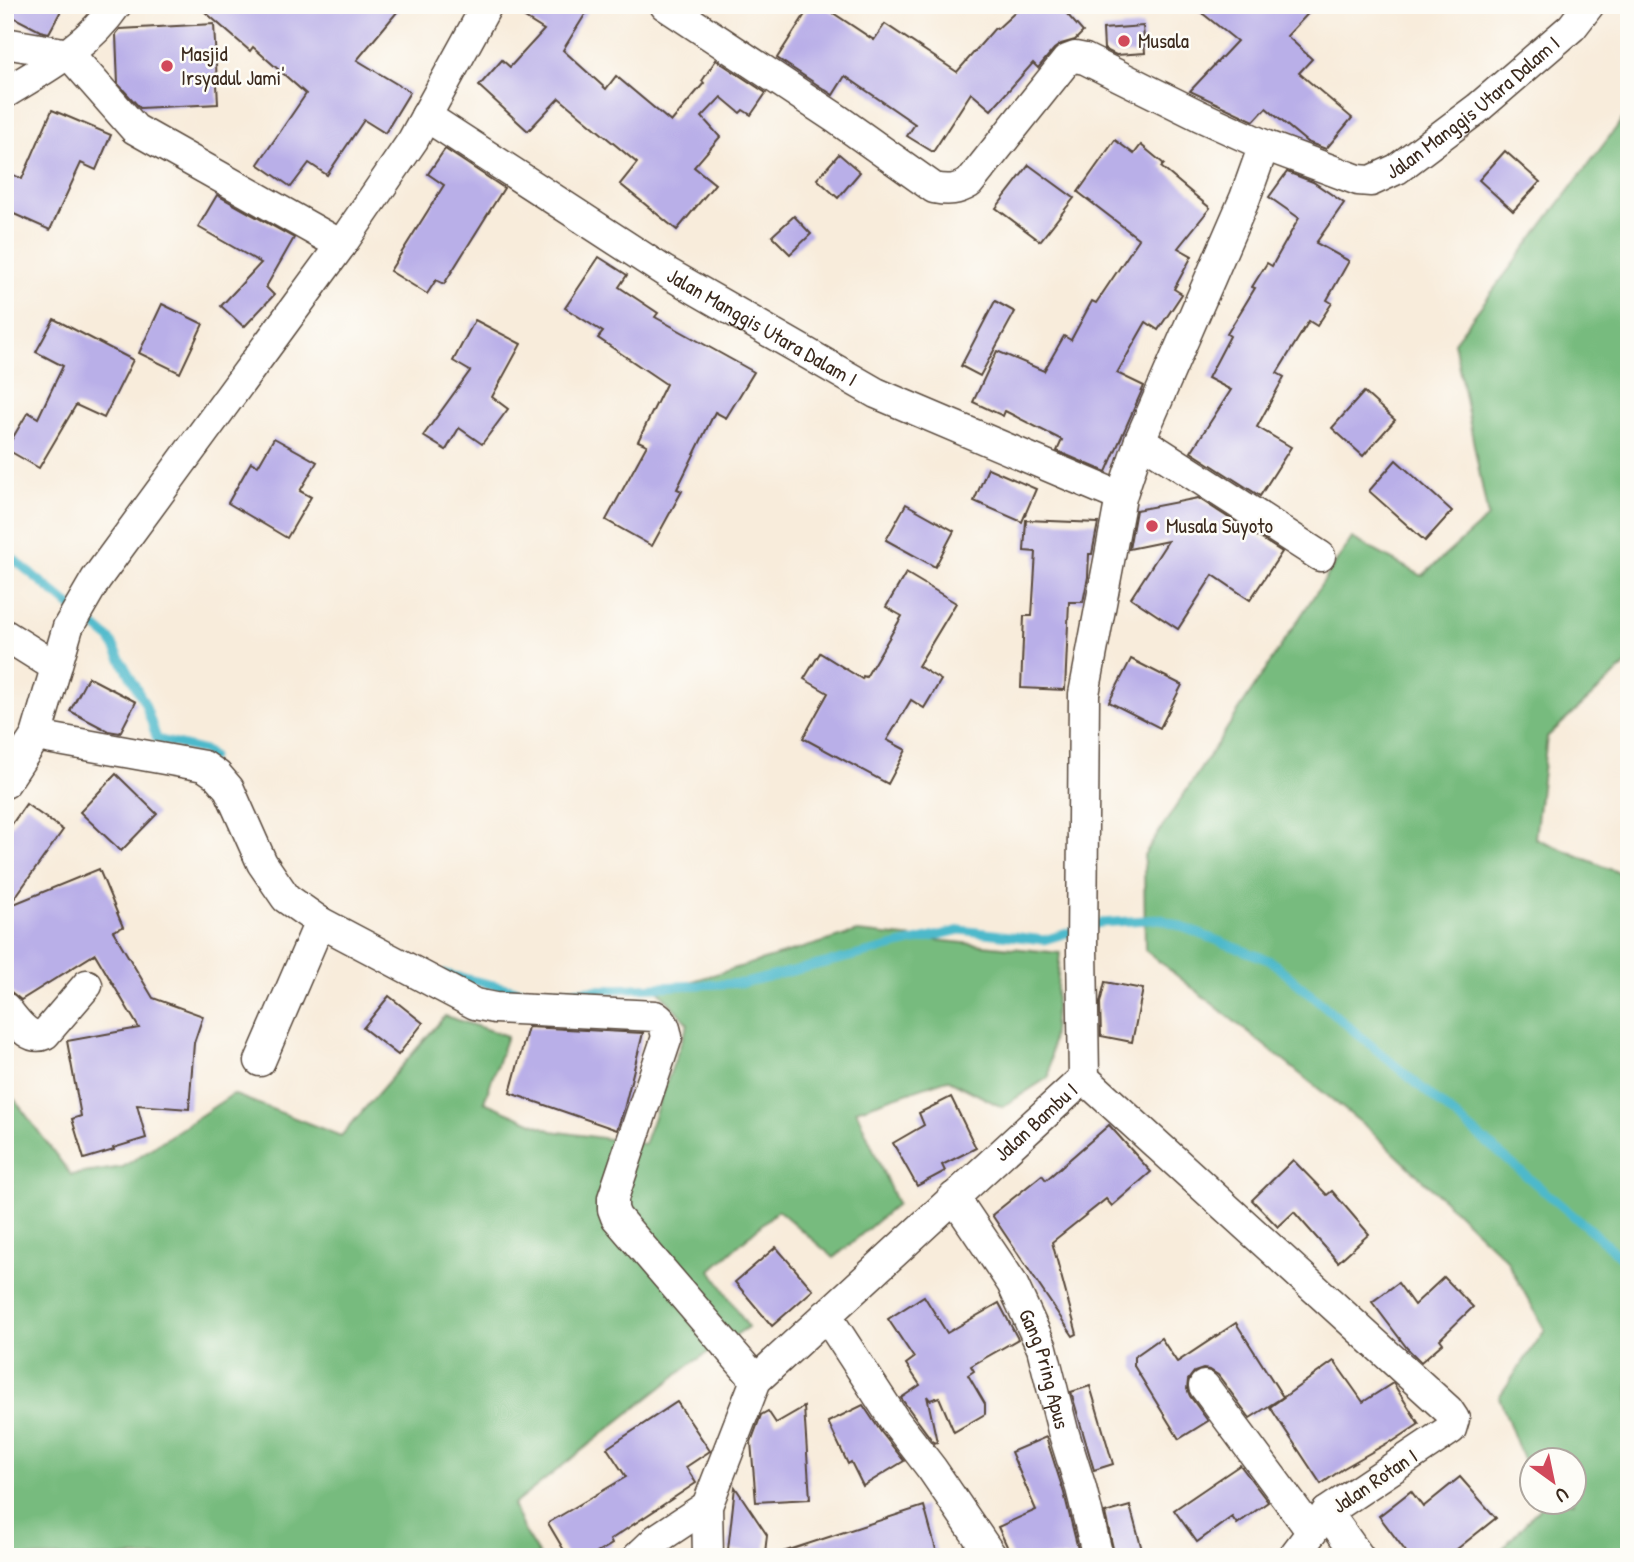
<svg xmlns="http://www.w3.org/2000/svg" width="1634" height="1562" font-family="'Patrick Hand',sans-serif">
  <style>
    .forest { fill: #77bb7e; stroke: #59724e; stroke-width: 2 }
    .lines { fill: none; stroke-linecap: round; stroke-linejoin: round }
    .stream { stroke: #4eb9cb; stroke-width: 9 }
    .building { fill: #b9afe8 }
    .street-casing { stroke: #57473a; stroke-width: 33 }
    .street { stroke: #fff; stroke-width: 30 }
    .poi-dot { fill: #d1495b; stroke: #fdfcf7; stroke-width: 2.5 }
    .labels { text-anchor: middle; stroke-width: 5; stroke-linejoin: round; paint-order: stroke }
    .poi-label { font-size: 21px; fill: #3b2a1e; stroke: #fdfcf7; text-anchor: start }
    .street-label { font-size: 21px; fill: #3b2a1e; stroke: #fdfcf7 }
  </style>
  <rect width="100%" height="100%" fill="#fdfcf7"/>
  <filter id="ink" filterUnits="userSpaceOnUse"><feTurbulence type="fractalNoise" baseFrequency=".0143" numOctaves="2"/><feDisplacementMap in="SourceGraphic" scale="14" xChannelSelector="R" yChannelSelector="G"/><feConvolveMatrix kernelMatrix="1 2 1 2 8 2 1 2 1" color-interpolation-filters="sRGB"/></filter>
  <filter id="wash" filterUnits="userSpaceOnUse"><feTurbulence type="fractalNoise" baseFrequency=".00686" numOctaves="4" result="noise"/><feDisplacementMap in="SourceGraphic" scale="28" xChannelSelector="R" yChannelSelector="G"/><feGaussianBlur stdDeviation="1.57" result="paint"/><feColorMatrix in="noise" values="0 0 0 0 0 0 0 0 0 0 0 0 0 0 0 0 0 1.4 0 .05"/><feComposite in="paint" operator="in"/></filter>
  <g filter="url(#wash)">
    <rect width="100%" height="100%" fill="#f8ecdb"/>
    <!-- forest -->
    <g class="forest">
      <polygon points="1629,111 1629,662 1547,737 1535,838 1629,877 1629,1557 1495,1557 1541,1506 1540,1503 1574,1502 1574,1460 1532,1460 1532,1483 1499,1397 1545,1330 1506,1259 1369,1129 1145,950 1144,855 1352,538 1422,576 1488,517 1454,342"/>
      <polygon points="857,932 1060,953 1049,1077 1002,1107 947,1079 856,1110 897,1204 834,1258 778,1210 711,1270 748,1327 692,1363 513,1505 525,1533 540,1557 5,1557 5,1098 14,1099 71,1175 123,1167 233,1094 341,1136 445,1016 507,1036 484,1102 552,1131 644,1144 688,1024 659,991"/>
    </g>
    <g class="lines">
      <!-- stream -->
      <g class="stream">
        <polyline points="5,552 110,639 145,704 157,739 205,751 212,757"/>
        <polyline points="445,974 529,993 744,983 960,930 1044,940 1100,923 1161,919 1271,961 1594,1233 1629,1265"/>
      </g>
    </g>
    <g id="blocks">
      <!-- building -->
      <g class="building">
        <polygon points="5,5 64,5 49,33 40,31 5,13"/>
        <polygon points="197,5 403,5 357,60 410,92 385,133 364,120 327,175 309,163 291,187 258,164 306,94 253,47 250,51"/>
        <polygon points="504,5 591,5 563,50 606,89 616,76 671,122 704,83 702,81 716,60 766,93 751,115 743,110 740,113 721,97 702,117 720,137 694,167 715,184 677,230 620,184 637,163 559,98 528,131 479,86 502,60 510,67 544,30"/>
        <polygon points="811,5 821,5 874,40 885,24 957,72 995,28 997,29 1023,5 1059,5 1083,32 1075,40 1061,44 1054,49 1038,68 1033,63 991,110 971,93 933,152 907,136 915,124 845,76 833,95 777,58"/>
        <polygon points="1192,5 1316,5 1287,36 1312,59 1299,73 1352,118 1326,149 1307,142 1266,108 1254,121 1190,91 1237,41"/>
        <polygon points="214,24 218,104 140,108 118,84 116,34 120,29"/>
        <polygon points="1143,26 1145,53 1116,55 1104,49 1103,29"/>
        <polygon points="52,110 111,135 96,170 81,163 50,230 5,210 5,171 22,179"/>
        <polygon points="1115,140 1134,154 1141,145 1164,164 1161,167 1210,208 1178,248 1192,256 1174,289 1182,294 1158,330 1146,322 1117,373 1144,386 1106,472 1057,451 1062,440 1005,411 1003,416 973,402 997,351 1044,371 1064,336 1071,340 1092,301 1096,303 1139,239 1078,192"/>
        <polygon points="445,149 504,188 444,284 436,280 427,294 390,271 444,185 428,174"/>
        <polygon points="1505,151 1540,182 1513,211 1479,180"/>
        <polygon points="839,154 860,172 838,198 817,179"/>
        <polygon points="1029,165 1074,198 1040,241 996,208"/>
        <polygon points="1287,172 1313,182 1344,203 1316,243 1349,261 1327,300 1332,303 1317,326 1309,321 1277,373 1284,377 1257,427 1291,447 1260,496 1191,452 1231,390 1208,378 1230,336 1227,334 1255,288 1252,287 1267,263 1272,266 1299,218 1269,197"/>
        <polygon points="217,195 294,238 266,287 274,295 244,327 221,306 261,263 198,227"/>
        <polygon points="794,216 811,234 790,254 772,236"/>
        <polygon points="599,257 627,275 619,287 658,313 655,317 754,372 726,418 715,412 677,489 682,491 652,546 606,520 647,445 638,441 666,384 598,338 603,332 565,308"/>
        <polygon points="995,301 1015,312 980,376 961,366"/>
        <polygon points="162,304 203,324 180,373 139,353"/>
        <polygon points="54,319 133,360 104,418 76,405 39,468 6,449 28,412 38,418 63,366 36,352"/>
        <polygon points="475,320 521,344 492,397 508,409 482,444 459,428 446,450 423,436 470,371 453,361"/>
        <polygon points="1364,392 1395,420 1363,456 1332,428"/>
        <polygon points="274,438 317,462 300,491 311,497 287,538 228,503 251,462 258,466"/>
        <polygon points="1396,460 1452,511 1425,541 1369,491"/>
        <polygon points="988,468 1036,489 1022,522 974,501"/>
        <polygon points="1198,498 1282,552 1250,600 1213,575 1178,629 1131,598 1168,541 1129,549 1136,510"/>
        <polygon points="906,504 954,531 935,567 886,540"/>
        <polygon points="1026,520 1098,523 1092,554 1089,554 1088,577 1083,602 1069,602 1065,690 1021,688 1024,616 1032,616 1036,552 1024,551"/>
        <polygon points="906,573 956,603 918,666 941,680 924,708 911,700 887,740 906,750 888,784 803,738 828,693 804,679 820,653 862,679 863,676 866,677 902,616 886,607"/>
        <polygon points="1131,659 1182,685 1160,728 1109,702"/>
        <polygon points="88,677 136,702 120,733 108,731 70,711"/>
        <polygon points="116,774 157,814 121,851 80,812"/>
        <polygon points="26,804 63,830 9,906 99,869 123,927 113,931 153,998 203,1016 194,1043 189,1109 137,1105 146,1138 113,1148 114,1150 84,1159 72,1119 81,1116 67,1041 139,1028 95,954 21,1000 11,992 5,991 5,834"/>
        <polygon points="1105,982 1143,989 1132,1042 1101,1036 1100,1003"/>
        <polygon points="389,996 423,1023 398,1055 363,1028"/>
        <polygon points="528,1027 643,1033 624,1109 617,1130 510,1093"/>
        <polygon points="951,1097 976,1148 942,1165 945,1171 917,1186 893,1143 924,1125 919,1113"/>
        <polygon points="1109,1125 1151,1172 1112,1206 1106,1199 1052,1242 1077,1334 1073,1336 992,1215 1042,1175 1046,1180"/>
        <polygon points="1293,1160 1327,1195 1332,1191 1369,1234 1338,1262 1294,1212 1278,1227 1252,1200"/>
        <polygon points="776,1247 813,1290 772,1326 735,1282"/>
        <polygon points="1444,1277 1473,1307 1440,1339 1443,1343 1421,1362 1407,1348 1372,1302 1398,1283 1414,1305"/>
        <polygon points="924,1296 947,1333 999,1303 1018,1339 971,1366 974,1371 968,1375 985,1404 985,1414 954,1432 939,1397 930,1400 927,1396 937,1442 934,1443 901,1398 920,1385 906,1364 914,1358 888,1319"/>
        <polygon points="1236,1323 1283,1397 1250,1418 1218,1375 1210,1370 1203,1369 1194,1372 1188,1380 1187,1389 1190,1396 1208,1421 1179,1439 1134,1366 1134,1357 1161,1338 1177,1362"/>
        <polygon points="1334,1361 1363,1402 1393,1383 1419,1424 1392,1442 1391,1441 1344,1468 1321,1484 1270,1407"/>
        <polygon points="1090,1386 1113,1464 1094,1470 1071,1392"/>
        <polygon points="677,1402 710,1451 686,1467 696,1483 610,1540 612,1544 590,1557 568,1557 548,1523 626,1477 607,1448"/>
        <polygon points="863,1405 881,1432 904,1461 863,1486 851,1462 848,1464 828,1422"/>
        <polygon points="804,1407 810,1499 756,1502 751,1442 761,1415 768,1411 776,1423"/>
        <polygon points="1046,1437 1064,1493 1080,1557 1012,1557 998,1527 1036,1510 1011,1452"/>
        <polygon points="1240,1465 1268,1502 1237,1524 1232,1517 1197,1542 1174,1510"/>
        <polygon points="1460,1477 1496,1518 1447,1557 1410,1557 1379,1516 1411,1491 1423,1507"/>
        <polygon points="735,1487 767,1535 765,1553 728,1550"/>
        <polygon points="924,1506 938,1557 784,1557 783,1552"/>
        <polygon points="1130,1506 1144,1557 1115,1557 1105,1513"/>
      </g>
    </g>
  </g>
  <g filter="url(#ink)">
    <use href="#blocks" fill-opacity="0" stroke="#57473a" stroke-width="2"/>
    <g class="lines">
      <!-- street casing -->
      <g class="street-casing">
        <g id="street">
          <path id="s1" d="M665,5L837,119L934,188C949,191 957,190 969,183L1067,60L1075,57L1085,59L1200,116L1264,145L1358,180L1371,181L1397,169L1478,108L1572,27L1589,5"/>
          <polyline points="5,43 69,54 135,129 341,245"/>
          <path d="M5,93C46,68 88,46 116,5"/>
          <path id="s2" d="M426,116L664,271L876,393L1121,497"/>
          <polyline points="1140,440 1320,556"/>
          <polyline points="5,635 56,667"/>
          <path d="M36,736L204,766L217,775L229,789L262,863L286,898L320,922L475,1004L495,1008L655,1016C664,1022 665,1027 667,1037L613,1198V1209L616,1217L756,1380"/>
          <polyline points="5,783 36,736 68,627 96,579 341,245 413,140 487,5"/>
          <path d="M5,1008C16,1020 28,1042 45,1034L87,985"/>
          <polyline points="260,1061 320,922"/>
          <polyline points="1084,1078 1082,948 1084,694 1121,497 1140,440 1245,198 1264,145"/>
          <polyline points="1084,1078 1448,1410 1454,1419 1451,1429 1327,1512 1293,1557"/>
          <path id="s3" d="M954,1197L1012,1283L1042,1348L1063,1431L1081,1488L1098,1557"/>
          <polyline points="826,1315 895,1421 932,1469 992,1557"/>
          <polyline points="1204,1386 1312,1532"/>
          <polyline points="1327,1512 1359,1557"/>
          <polyline points="638,1557 657,1539 707,1506"/>
          <path id="s4" d="M708,1557L707,1506L756,1380L1084,1078"/>
        </g>
      </g>
      <!-- street -->
      <use href="#street" class="street"/>
    </g>
  </g>
  <!-- markers -->
  <g class="poi-dot">
    <circle cx="1124" cy="41" r="7"/>
    <circle cx="167" cy="66" r="7"/>
    <circle cx="1152" cy="526" r="7"/>
  </g>
  <g class="labels">
    <!-- poi labels -->
    <g class="poi-label">
      <text x="1138" y="48">Musala</text>
      <text x="181" y="61">Masjid<tspan x="181" dy="24">Irsyadul Jami'</tspan></text>
      <text x="1166" y="533">Musala Suyoto</text>
    </g>
    <!-- street labels -->
    <g class="street-label">
      <text dy="7" stroke="none"><textPath href="#s1" startOffset="976">Jalan Manggis Utara Dalam I</textPath></text>
      <text dy="7" stroke="none"><textPath href="#s2" startOffset="397">Jalan Manggis Utara Dalam I</textPath></text>
      <text dy="7" stroke="none"><textPath href="#s4" startOffset="567">Jalan Bambu I</textPath></text>
      <text dy="7" stroke="none"><textPath href="#s3" startOffset="196">Gang Pring Apus</textPath></text>
      <text transform="translate(1375 1481) rotate(-34)" y="7">Jalan Rotan I</text>
    </g>
  </g>
  <!-- margin -->
  <rect width="1634" height="1562" fill="none" stroke="#fdfcf7" stroke-width="28"/>
  <!-- north arrow -->
  <g transform="translate(1553 1481) rotate(147)"><circle r="33" fill="#fdfcf7" stroke="#afa8a0" stroke-width="2"/>
  <path d="M0-5L12 26L0 18L-12 26Z" fill="#d1495b"/>
  <text y="-10" font-size="19" font-weight="bold" text-anchor="middle" fill="#3b2a1e">U</text>
  </g>
</svg>
